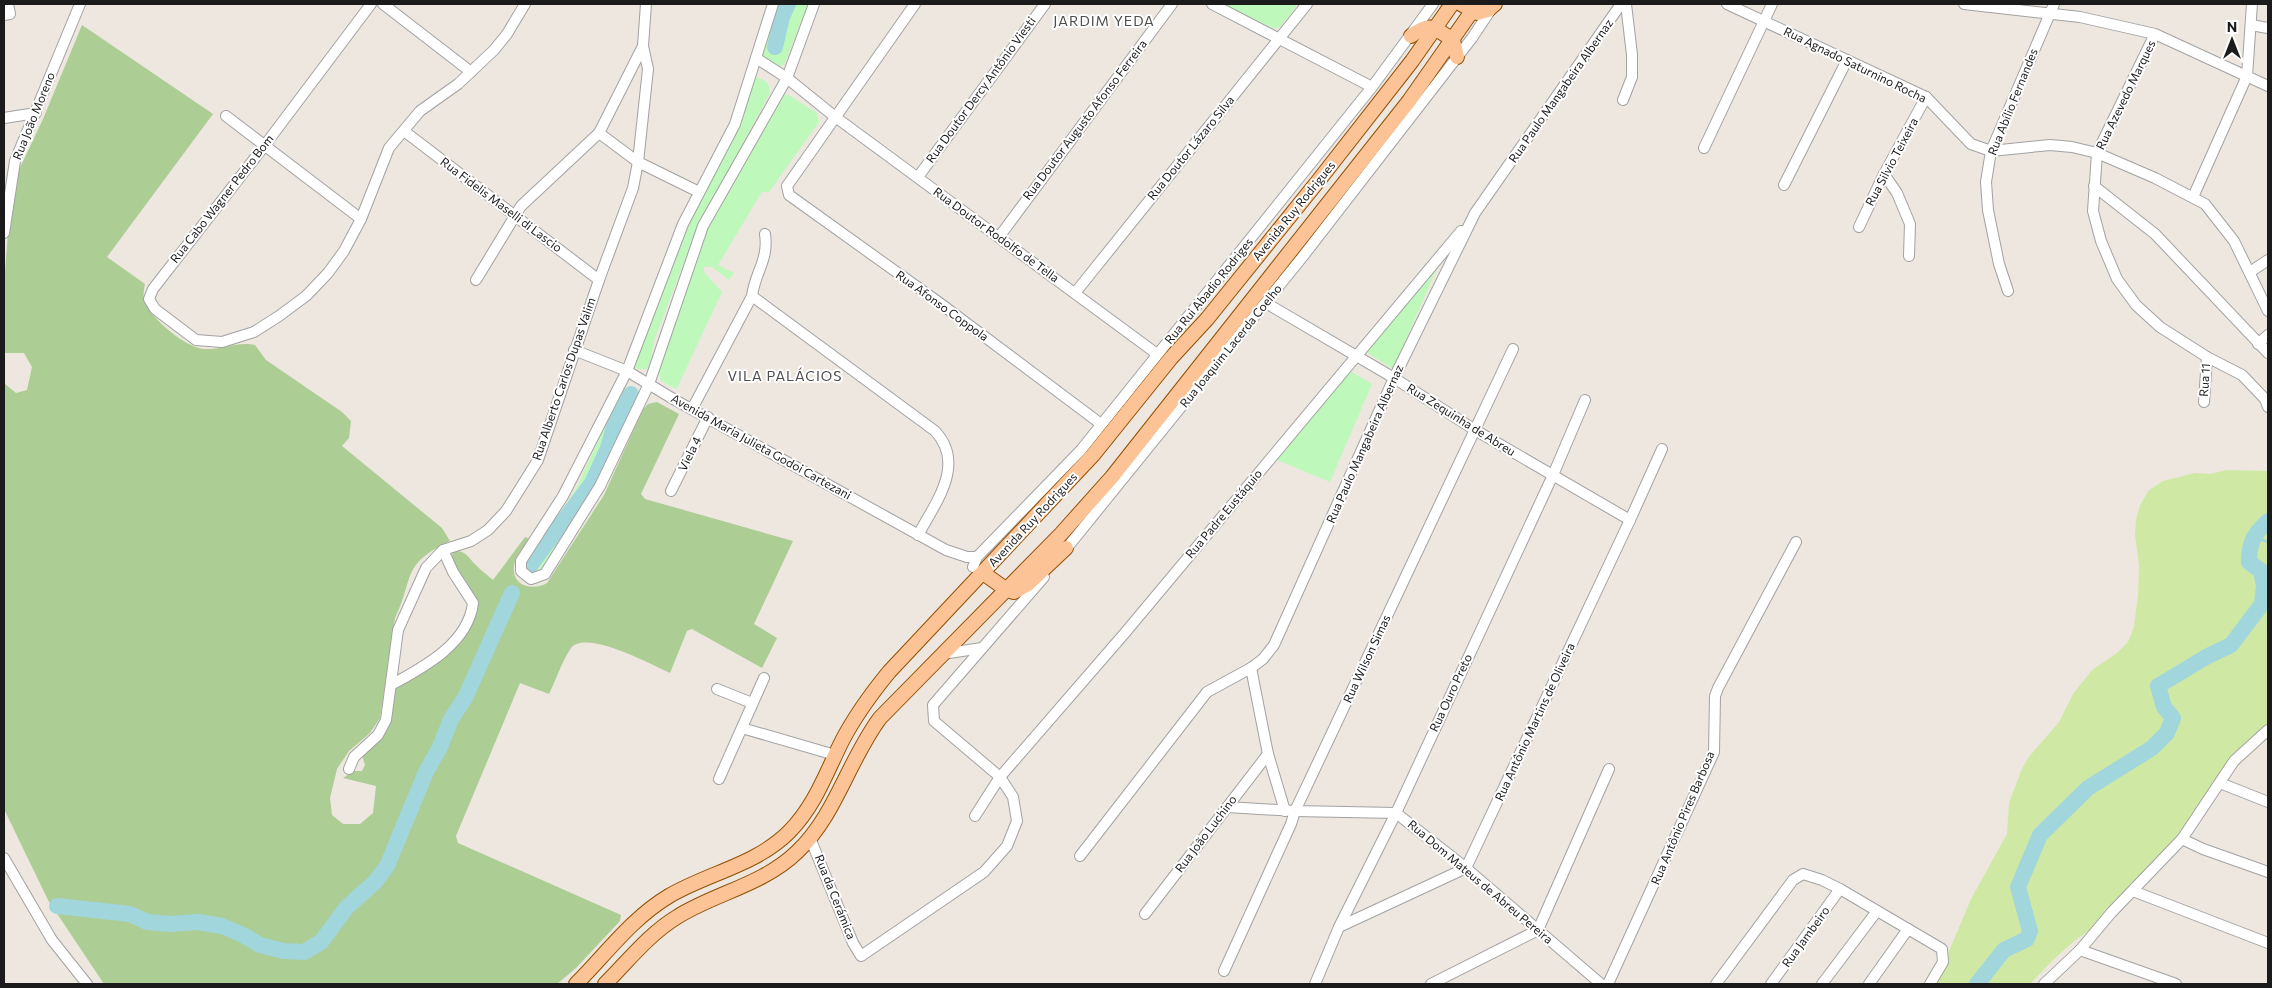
<svg xmlns="http://www.w3.org/2000/svg" width="2272" height="988" font-family="Commissioner,sans-serif">
  <style>
    .grass { fill: #cfe9a5 }
    .forest { fill: #accd94 }
    .park { fill: #bef9bb }
    .lines { fill: none; stroke-linecap: round; stroke-linejoin: round }
    .stream { stroke: #a0d6dc; stroke-width: 2.5 }
    .river { stroke: #a0d6dc; stroke-width: 16 }
    .minor-casing { stroke: #a2a2a2; stroke-width: 12 }
    .major-casing { stroke: #924f00; stroke-width: 16 }
    .minor { stroke: #fff; stroke-width: 10 }
    .major { stroke: #fcc396; stroke-width: 14 }
    .labels { text-anchor: middle; stroke-width: 4; stroke-linejoin: round; paint-order: stroke }
    .street-label { font-size: 12px; fill: #1b1b1b; stroke: #fff }
    .neighbourhood-label { font-size: 14px; letter-spacing: 1px; fill: #4e4e4e; stroke: #fff }
  </style>
  <rect width="100%" height="100%" fill="#ede7e0"/>
  <!-- grass -->
  <path class="grass" d="M2227,470L2268,471V735L2262,737L2255,750L2244,759L2101,925C2079,932 2046,967 2030,984H1935L1971,899L2007,834L2009,803L2021,771L2028,758L2059,722L2073,694L2092,670L2117,653L2128,642L2134,627L2138,595L2139,565L2135,535L2136,520L2140,505L2149,490L2163,481L2195,473L2210,474Z"/>
  <!-- forest -->
  <path class="forest" d="M82,25L213,114L107,257L145,284C144,288 143,295 144,299C148,317 187,349 205,349C222,350 238,341 255,345L266,360L342,412L351,421L349,438L342,446L442,528L450,541C400,565 415,577 395,618L380,718L370,733L349,751L337,769L330,798L332,815L343,824H360L373,813L376,786L343,778L354,771H362L365,765L362,755L392,715L395,690C401,682 413,678 421,673C449,656 470,637 478,604L451,561L453,551C467,550 468,558 477,566C481,571 488,575 493,580L525,537L530,539C524,547 515,555 514,566C511,587 534,591 547,583L604,495L643,409L648,404L657,402L679,414L641,494L645,499L793,541L754,624L777,638L762,668L692,629L687,631L670,673C652,665 586,629 571,648C562,661 556,680 549,694L520,683L456,836L458,843L621,915L620,921L576,968L557,984H104L48,900L4,809V383L16,393L27,390L32,367L24,353H4V286L8,232L16,176L43,119Z"/>
  <!-- park -->
  <g class="park">
    <polygon points="777,4 808,4 785,63 781,66 774,66 762,55"/>
    <polygon points="1223,4 1298,4 1281,26 1275,29"/>
    <path d="M757,77C767,81 771,84 769,95L697,228L654,341L650,363L647,369H637L634,365L675,253L751,82Z"/>
    <polygon points="784,95 789,95 817,113 819,122 769,192 762,192 718,265 734,273 729,280 712,267 704,267 704,272 722,292 678,386 676,389 661,381 659,372 666,346 704,236 719,205"/>
    <polygon points="1441,259 1393,369 1366,352"/>
    <polygon points="1342,366 1372,384 1330,482 1270,457"/>
    <polygon points="623,387 638,393 603,471 578,515 543,570 534,569 529,564 530,558 576,489"/>
  </g>
  <g class="lines">
    <!-- stream -->
    <polyline class="stream" points="2255,537 2268,542"/>
    <!-- river -->
    <g class="river">
      <polyline points="775,47 782,17 788,4"/>
      <polyline points="529,567 592,483 608,448 614,427 631,394"/>
      <polyline points="57,906 130,914 147,922 171,924 198,922 222,926 243,935 260,945 283,951 304,952 321,942 347,907 375,882 387,866 426,772 440,747 451,719 465,698 512,593"/>
      <path d="M1977,984L2004,950L2027,939L2030,931L2018,887L2040,835L2088,788L2152,748L2167,733L2173,718L2164,707L2158,686L2206,657L2231,645L2262,604L2264,586L2261,571L2249,562C2249,542 2254,534 2268,521"/>
    </g>
    <!-- minor casing -->
    <g class="minor-casing">
      <g id="minor">
        <polyline points="371,4 265,145 153,289 149,299 155,309 196,340 222,342 254,332 279,316 306,296 328,273 344,251 361,219 389,148 420,111 458,84 494,50 507,34 525,4"/>
        <polyline points="383,4 471,72"/>
        <polyline points="773,4 735,124 683,224 627,371 563,496 521,561 521,571 531,579 545,574 600,486 649,384 703,226 787,78 814,4"/>
        <polyline points="915,4 787,186 789,195 941,304 1101,424"/>
        <polyline points="1212,4 1372,87"/>
        <polyline points="1727,4 1926,97 1971,144 1991,151 2050,145 2072,147 2097,153 2155,178 2205,204 2234,241 2268,311"/>
        <polyline points="1964,4 2080,17 2155,34 2268,86"/>
        <polyline points="4,15 10,14 8,4"/>
        <polyline points="2251,25 2268,28"/>
        <polyline points="2155,34 2097,153 2093,211 2101,241 2117,279 2136,305 2160,327 2207,357 2242,375 2265,399 2268,407"/>
        <polyline points="756,58 787,78 834,116 1157,354"/>
        <polyline points="1623,100 1632,77 1632,55 1626,4"/>
        <polyline points="226,116 361,219"/>
        <polyline points="4,118 36,113"/>
        <polyline points="404,131 599,280"/>
        <polyline points="599,133 638,162 699,192"/>
        <polyline points="1704,148 1772,4"/>
        <polyline points="1884,174 1897,193 1910,224 1909,256"/>
        <polyline points="918,177 1045,4"/>
        <polyline points="1784,185 1847,60"/>
        <polyline points="2094,186 2155,234 2268,353"/>
        <polyline points="2193,197 2247,76 2252,4"/>
        <polyline points="1859,227 1884,174 1926,97"/>
        <polyline points="4,233 15,161 80,4"/>
        <polyline points="999,237 1172,4"/>
        <polyline points="2250,272 2268,260"/>
        <polyline points="476,280 521,206 599,133 643,46 646,4"/>
        <polyline points="2008,291 1999,264 1988,210 1986,182 1991,151 2054,4"/>
        <polyline points="1075,293 1307,4"/>
        <path d="M752,296L935,431C966,464 936,502 918,535"/>
        <polyline points="1266,303 1394,378 1475,430 1630,520"/>
        <polyline points="2258,344 2268,335"/>
        <polyline points="574,350 627,371 675,400 946,550 967,557 977,557"/>
        <polyline points="2204,402 2207,357"/>
        <path d="M692,409L752,296C755,272 769,260 765,234"/>
        <polyline points="671,491 708,417"/>
        <polyline points="1062,554 1304,255 1472,38 1492,8"/>
        <polyline points="973,567 977,557 1081,450 1372,87 1433,4"/>
        <polyline points="942,654 982,648"/>
        <polyline points="1251,668 1268,754 1285,811"/>
        <path d="M391,685C424,667 468,644 473,603L453,572L443,550"/>
        <polyline points="717,689 752,703"/>
        <polyline points="742,728 835,755"/>
        <polyline points="349,769 354,757 378,735 386,720 398,630 426,568 443,550 471,541 488,530 506,511 538,460 599,280 633,188 638,162 648,69 643,46"/>
        <polyline points="719,779 764,678"/>
        <polyline points="2220,783 2268,802"/>
        <polyline points="1227,807 1295,811 1396,813 1466,868 1601,984"/>
        <polyline points="975,816 1000,777 1124,634 1461,231"/>
        <polyline points="810,838 853,943 861,956 984,872 1007,846 1017,821 1013,797 1000,777 934,721 933,705 1044,577"/>
        <polyline points="2182,839 2203,849 2268,872"/>
        <polyline points="1080,856 1207,692 1251,668 1263,659 1274,645 1394,378 1475,213 1621,4"/>
        <polyline points="4,858 52,940 87,984"/>
        <polyline points="2133,891 2268,943"/>
        <polyline points="1145,914 1268,754"/>
        <polyline points="1339,927 1466,868 1630,520 1662,449"/>
        <polyline points="2080,950 2176,984"/>
        <polyline points="1224,971 1291,824 1295,811 1513,349"/>
        <polyline points="1315,984 1339,927 1396,813 1553,475 1585,400"/>
        <polyline points="1431,984 1538,930 1609,769"/>
        <polyline points="1608,984 1714,752 1715,696 1718,688 1796,542"/>
        <polyline points="1716,984 1793,880 1803,874 1822,880 1840,889 1942,949 1943,962 1930,984"/>
        <polyline points="1771,984 1840,889"/>
        <polyline points="1822,984 1877,911"/>
        <polyline points="1869,984 1908,929"/>
        <polyline points="2044,984 2080,950 2111,913 2182,839 2234,761 2268,730"/>
      </g>
    </g>
    <!-- major casing -->
    <g class="major-casing">
      <g id="major">
        <polyline points="1461,4 1477,13 1488,10 1495,4"/>
        <path d="M1411,36C1431,21 1434,28 1453,40L1457,57"/>
        <polyline points="983,573 1007,590 1014,592 1028,584 1066,548"/>
        <path d="M576,984C606,954 632,918 669,896C708,873 756,865 789,832C815,806 826,773 842,741C855,716 871,694 889,672L1093,455L1171,358L1207,319L1319,180L1412,61L1452,4"/>
        <path d="M605,984C628,961 649,934 677,917C715,893 763,885 797,852C836,815 848,761 880,718L1061,534L1112,477L1409,101L1477,4"/>
      </g>
    </g>
    <!-- minor -->
    <use href="#minor" class="minor"/>
    <!-- major -->
    <use href="#major" class="major"/>
  </g>
  <g class="labels">
    <!-- street labels -->
    <g class="street-label">
      <text transform="translate(1855 65) rotate(26)" y="4">Rua Agnado Saturnino Rocha</text>
      <text transform="translate(981 90) rotate(-54)" y="4">Rua Doutor Dercy Antônio Viesti</text>
      <text transform="translate(1561 91) rotate(-55)" y="4">Rua Paulo Mangabeira Albernaz</text>
      <text transform="translate(2126 95) rotate(-64)" y="4">Rua Azevedo Marques</text>
      <text transform="translate(2013 102) rotate(-68)" y="4">Rua Abílio Fernandes</text>
      <text transform="translate(34 116) rotate(-68)" y="4">Rua João Moreno</text>
      <text transform="translate(1085 120) rotate(-53)" y="4">Rua Doutor Augusto Afonso Ferreira</text>
      <text transform="translate(1191 148) rotate(-51)" y="4">Rua Doutor Lázaro Silva</text>
      <text transform="translate(1892 162) rotate(-62)" y="4">Rua Silvio Teixeira</text>
      <text transform="translate(222 199) rotate(-52)" y="4">Rua Cabo Wagner Pedro Bom</text>
      <text transform="translate(501 205) rotate(37)" y="4">Rua Fidelis Maselli di Lascio</text>
      <text transform="translate(1294 211) rotate(-51)" y="4">Avenida Ruy Rodrigues</text>
      <text transform="translate(996 235) rotate(36)" y="4">Rua Doutor Rodolfo de Tella</text>
      <text transform="translate(1209 291) rotate(-51)" y="4">Rua Rui Abadio Rodriges</text>
      <text transform="translate(942 306) rotate(36)" y="4">Rua Afonso Coppola</text>
      <text transform="translate(1231 346) rotate(-51)" y="4">Rua Joaquim Lacerda Coelho</text>
      <text transform="translate(564 379) rotate(-71)" y="4">Rua Alberto Carlos Dupas Valim</text>
      <text transform="translate(2205 380) rotate(-86)" y="4">Rua 11</text>
      <text transform="translate(1461 420) rotate(32)" y="4">Rua Zequinha de Abreu</text>
      <text transform="translate(1365 444) rotate(-66)" y="4">Rua Paulo Mangabeira Albernaz</text>
      <text transform="translate(761 447) rotate(29)" y="4">Avenida Maria Julieta Godoi Cartezani</text>
      <text transform="translate(690 454) rotate(-64)" y="4">Viela 4</text>
      <text transform="translate(1224 514) rotate(-50)" y="4">Rua Padre Eustáquio</text>
      <text transform="translate(1033 520) rotate(-47)" y="4">Avenida Ruy Rodrigues</text>
      <text transform="translate(1367 659) rotate(-65)" y="4">Rua Wilson Simas</text>
      <text transform="translate(1451 693) rotate(-65)" y="4">Rua Ouro Preto</text>
      <text transform="translate(1535 722) rotate(-65)" y="4">Rua Antônio Martins de Oliveira</text>
      <text transform="translate(1683 818) rotate(-67)" y="4">Rua Antônio Pires Barbosa</text>
      <text transform="translate(1206 834) rotate(-53)" y="4">Rua João Luchino</text>
      <text transform="translate(1480 882) rotate(40)" y="4">Rua Dom Mateus de Abreu Pereira</text>
      <text transform="translate(835 897) rotate(68)" y="4">Rua da Cerámica</text>
      <text transform="translate(1806 937) rotate(-54)" y="4">Rua Jambeiro</text>
    </g>
    <!-- neighbourhood labels -->
    <g class="neighbourhood-label">
      <text x="1104" y="26">JARDIM YEDA</text>
      <text x="785" y="381">VILA PALÁCIOS</text>
    </g>
  </g>
  <!-- border -->
  <rect width="2272" height="988" fill="none" stroke="#1b1b1b" stroke-width="10"/>
  <!-- north arrow -->
  <g transform="translate(2232 40)" stroke="#ffffff" stroke-width="4" paint-order="stroke">
  <path d="M0-4L9 19L0 12L-9 19Z" fill="#1b1b1b"/>
  <text y="-8" font-size="14" font-weight="bold" text-anchor="middle" fill="#1b1b1b">N</text>
  </g>
</svg>
